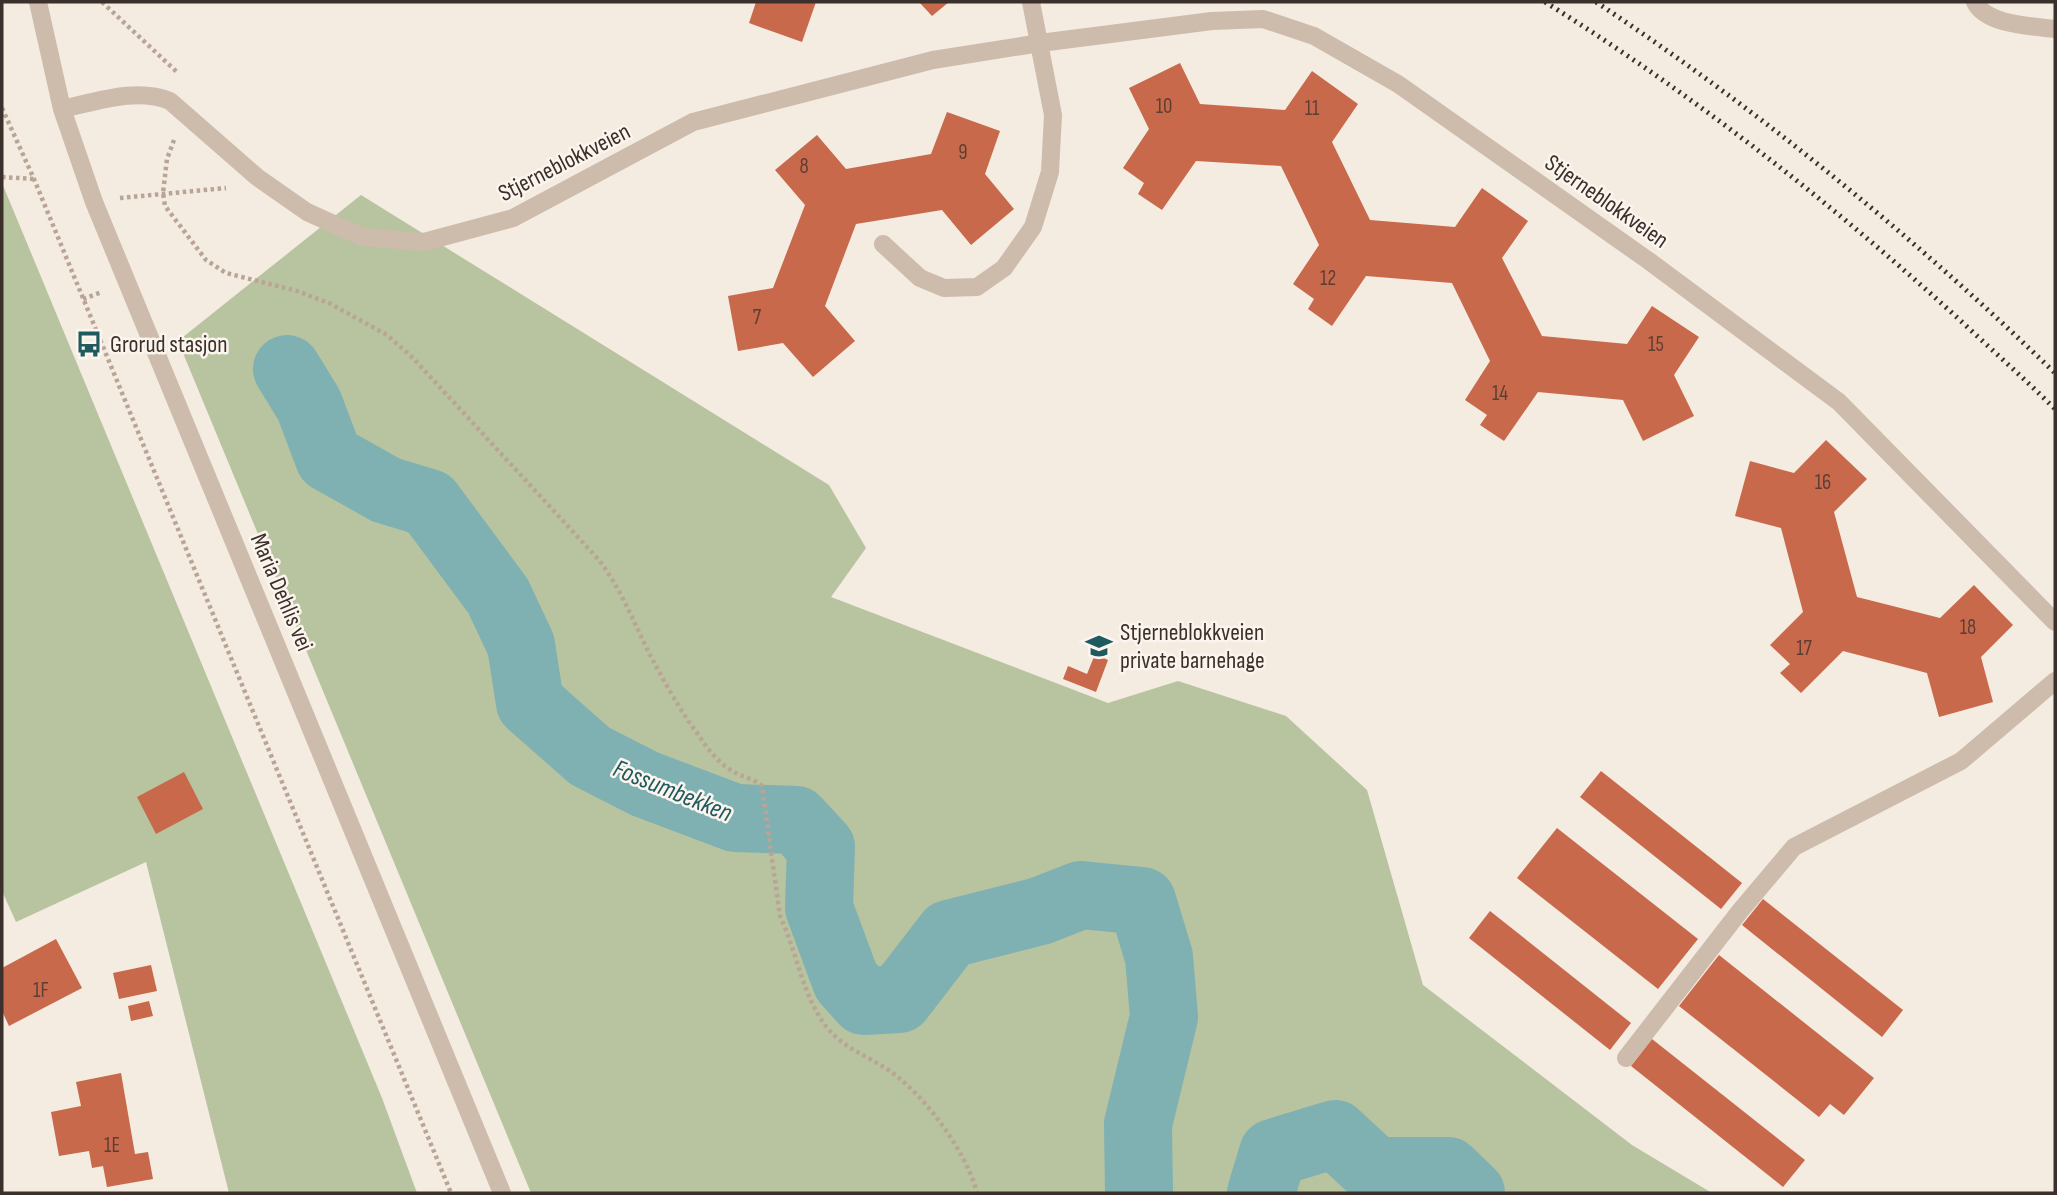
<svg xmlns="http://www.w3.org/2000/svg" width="2057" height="1195" font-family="'Sofia Sans Condensed',sans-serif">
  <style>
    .green { fill: #b8c4a0 }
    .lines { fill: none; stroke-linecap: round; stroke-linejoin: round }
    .river { stroke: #7fb0b2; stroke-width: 68 }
    .building { fill: #c8694b }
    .path { stroke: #b9a596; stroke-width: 4.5; stroke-dasharray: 3.5 3.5; stroke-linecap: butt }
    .minor { stroke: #cdbbac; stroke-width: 18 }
    .rail { stroke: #3b302b; stroke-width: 5; stroke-dasharray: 2 5; stroke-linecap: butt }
    .labels { text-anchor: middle; stroke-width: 5; stroke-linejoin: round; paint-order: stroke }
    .number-label { font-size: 21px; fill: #5e3e33 }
    .street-label { font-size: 24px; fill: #3b302b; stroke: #fbf5ee }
    .poi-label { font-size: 24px; fill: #3b302b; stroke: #fbf5ee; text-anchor: start }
    .water-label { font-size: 26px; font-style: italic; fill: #1f5a5e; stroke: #fbf5ee }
  </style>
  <rect width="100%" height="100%" fill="#f4ebe1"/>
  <!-- green -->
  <g class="green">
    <polygon points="2,183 382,1098 417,1193 229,1193 146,862 16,922 2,891"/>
    <polygon points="361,195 829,485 866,548 831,597 1108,703 1178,681 1286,716 1367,790 1423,985 1632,1145 1712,1193 531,1193 178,341"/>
  </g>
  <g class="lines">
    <!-- river -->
    <g class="river">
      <polyline points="287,369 309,405 329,458 386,490 429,503 498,596 521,645 530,703 590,756 645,784 735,818 796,820 821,847 819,908 846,981 864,1001 899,999 949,934 1040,911 1081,895 1142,901 1159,957 1164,1017 1138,1124 1139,1193"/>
      <polyline points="1261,1193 1273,1153 1335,1134 1375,1171 1448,1171 1471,1193"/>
    </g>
  </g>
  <!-- building -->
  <g class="building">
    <polygon points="756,2 816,2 802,42 749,23"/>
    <polygon points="919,2 949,2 932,16"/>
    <polygon points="1180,63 1200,104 1285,110 1312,71 1358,104 1332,142 1370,220 1455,227 1482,188 1528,221 1502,258 1542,336 1627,344 1652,306 1699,337 1674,375 1694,416 1643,441 1623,400 1538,392 1504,441 1480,425 1487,415 1465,400 1490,361 1452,283 1366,276 1332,326 1308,309 1314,299 1293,284 1319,245 1281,166 1196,161 1162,210 1138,194 1144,183 1123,168 1149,129 1129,88"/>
    <polygon points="947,112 1000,131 985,174 1014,209 971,245 942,210 856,224 825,306 855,341 813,377 783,343 738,351 728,296 773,288 805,205 775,170 817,135 846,169 931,154"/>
    <polygon points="1826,440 1867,479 1834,512 1857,597 1940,618 1974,585 2013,625 1981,657 1993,702 1939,717 1927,673 1843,651 1801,693 1780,673 1790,664 1770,645 1803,612 1781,528 1735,516 1750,461 1794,473"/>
    <polygon points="1095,654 1108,660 1096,692 1063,679 1068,666 1087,674"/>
    <polygon points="1601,771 1742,883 1721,909 1580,797"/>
    <polygon points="184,772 203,809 156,834 137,797"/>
    <polygon points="1557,828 1698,939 1658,989 1517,878"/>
    <polygon points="1763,899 1903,1010 1882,1037 1742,925"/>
    <polygon points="1490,911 1631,1023 1610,1050 1469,938"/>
    <polygon points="56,939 82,988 9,1026 2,1011 2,968"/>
    <polygon points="1719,955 1874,1078 1844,1115 1830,1104 1819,1117 1679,1006"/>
    <polygon points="151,965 157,991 119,999 113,973"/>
    <polygon points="149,1001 153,1016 131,1021 128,1006"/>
    <polygon points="1652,1039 1805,1160 1783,1187 1631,1066"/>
    <polygon points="121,1073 135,1154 148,1152 153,1179 107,1187 103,1166 92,1168 89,1151 59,1156 51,1112 81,1106 76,1082"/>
  </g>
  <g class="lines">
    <!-- path -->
    <g class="path">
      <polyline points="102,2 178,73"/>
      <polyline points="2,108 34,179 451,1193"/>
      <path d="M174,140L167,159L163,193L165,206L206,260L226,273L297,291L329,303L387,335L413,358L599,560C621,589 634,623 650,655C664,681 679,709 697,733C707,748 718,763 734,772C742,777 755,779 762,786L780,916C797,952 802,994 825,1025C841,1046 861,1053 882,1066C920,1088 966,1150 977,1193"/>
      <polyline points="2,177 34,179"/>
      <polyline points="120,198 226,188"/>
      <polyline points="83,299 102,292"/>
    </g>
    <!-- minor -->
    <g class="minor">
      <polyline points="38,2 62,109 94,202 502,1193"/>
      <path d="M1975,2C1986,25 2032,26 2055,29"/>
      <path d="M62,109C96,102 136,87 170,101L257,177L307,212L362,237L424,242L513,218L693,122L933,60L1040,43L1212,21L1263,19L1314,36L1398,84L1649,261L1839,402L2055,622"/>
      <polyline points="883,244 920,278 944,288 977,287 1004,268 1033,227 1050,172 1053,115 1031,2"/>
      <polyline points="1626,1058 1740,911 1794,847 1961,761 2055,681"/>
    </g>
    <!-- rail -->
    <g class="rail">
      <path d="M1545,2C1694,95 1833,204 1962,322C1993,351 2025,379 2055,409"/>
      <path d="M1596,2C1760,111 1913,236 2055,373"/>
    </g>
  </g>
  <!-- icons -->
  <defs>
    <g id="bus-bare" transform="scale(2.1)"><path d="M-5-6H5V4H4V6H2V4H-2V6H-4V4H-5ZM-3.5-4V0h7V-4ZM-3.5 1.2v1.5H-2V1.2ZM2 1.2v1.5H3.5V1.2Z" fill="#1f5a5e" stroke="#fbf5ee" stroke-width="2.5" paint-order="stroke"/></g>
    <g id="school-bare" transform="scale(2.1)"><path d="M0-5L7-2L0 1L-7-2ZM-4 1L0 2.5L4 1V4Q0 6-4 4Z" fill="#1f5a5e" stroke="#fbf5ee" stroke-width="2.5" paint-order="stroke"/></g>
  </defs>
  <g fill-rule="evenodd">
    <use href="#bus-bare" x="89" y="344"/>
    <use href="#school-bare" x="1099" y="646"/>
  </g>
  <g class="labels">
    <!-- number labels -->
    <g class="number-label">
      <text x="1164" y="113">10</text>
      <text x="1312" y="115">11</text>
      <text x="963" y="159">9</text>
      <text x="804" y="173">8</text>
      <text x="1328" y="285">12</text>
      <text x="757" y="324">7</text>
      <text x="1656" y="351">15</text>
      <text x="1500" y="400">14</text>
      <text x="1823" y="489">16</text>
      <text x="1968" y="634">18</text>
      <text x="1804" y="655">17</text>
      <text x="41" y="997">1F</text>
      <text x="112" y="1152">1E</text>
    </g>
    <!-- street labels -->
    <g class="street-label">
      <text transform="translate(564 162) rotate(-27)" y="8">Stjerneblokkveien</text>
      <text transform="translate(1607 201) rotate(35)" y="8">Stjerneblokkveien</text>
      <text transform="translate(282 592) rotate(67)" y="8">Maria Dehlis vei</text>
    </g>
    <!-- poi labels -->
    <g class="poi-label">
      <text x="110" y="352">Grorud stasjon</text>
      <text x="1120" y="640">Stjerneblokkveien<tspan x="1120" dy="28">private barnehage</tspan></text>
    </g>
    <!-- water labels -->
    <g class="water-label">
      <text transform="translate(673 790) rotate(22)" y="9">Fossumbekken</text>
    </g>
  </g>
  <!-- border -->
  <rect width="2057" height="1195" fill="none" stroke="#3b302b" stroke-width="7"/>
</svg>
